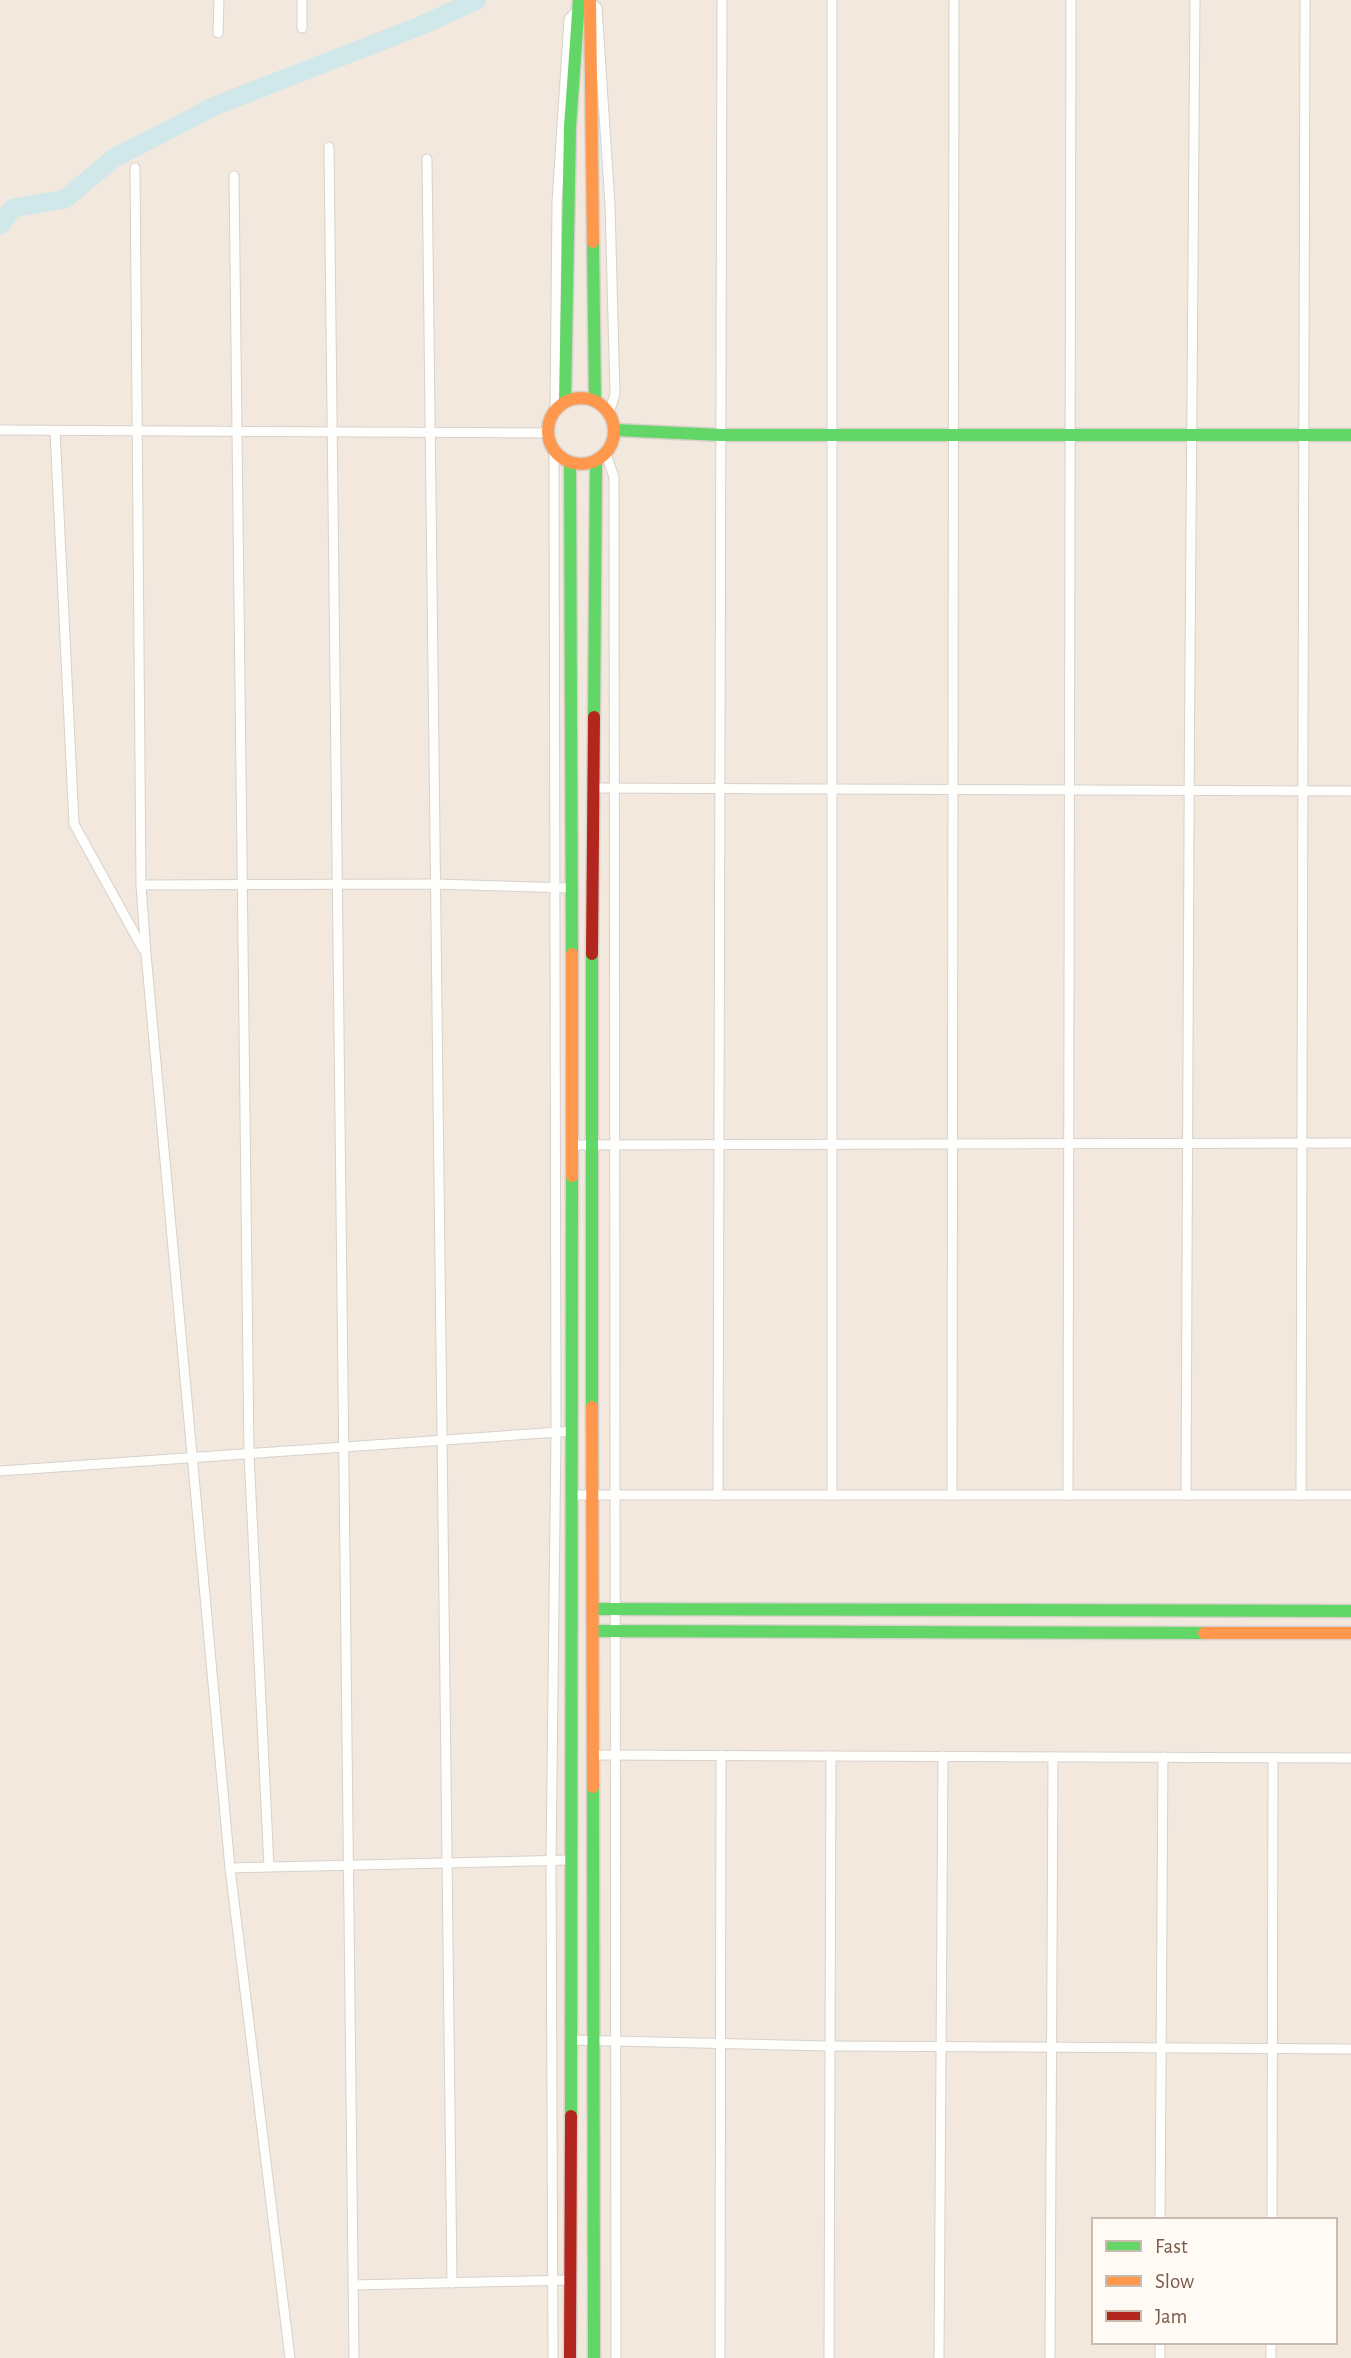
<svg xmlns="http://www.w3.org/2000/svg" width="1351" height="2358" font-family="'Alegreya Sans',sans-serif">
  <style>
    .residential { fill: #f2e8de; fill-rule: evenodd }
    .lines { fill: none; stroke-linecap: round; stroke-linejoin: round }
    .river { stroke: #d0e8ea; stroke-width: 19 }
    .street-casing { stroke: #d7d1cb; stroke-width: 11 }
    .fast-casing { stroke: #d9d2cb; stroke-width: 15 }
    .slow-casing { stroke: #d9d2cb; stroke-width: 15 }
    .jam-casing { stroke: #d9d2cb; stroke-width: 15 }
    .street { stroke: #fefefd; stroke-width: 9 }
    .fast { stroke: #63d668; stroke-width: 12 }
    .slow { stroke: #ff974d; stroke-width: 12 }
    .jam { stroke: #b3261e; stroke-width: 12 }
  </style>
  <rect width="100%" height="100%" fill="#f9f5f0"/>
  <!-- residential -->
  <path class="residential" d="M0,0H1351V2358H0ZM1094,2220H1335V2342H1094Z"/>
  <g class="lines">
    <!-- river -->
    <polyline class="river" points="0,225 13,208 65,199 114,158 217,105 420,26 477,0"/>
    <!-- street casing -->
    <g class="street-casing">
      <g id="street">
        <polyline points="590,1 597,8 610,205 615,394 609,413"/>
        <polyline points="302,28 302,0"/>
        <polyline points="218,33 219,0"/>
        <polyline points="329,147 354,2358"/>
        <polyline points="427,159 452,2283"/>
        <polyline points="135,168 141,885 146,954 230,1868 290,2358"/>
        <polyline points="234,176 249,1454 269,1867 569,1860"/>
        <polyline points="555,410 557,202 569,19 577,11"/>
        <polyline points="0,430 548,433"/>
        <polyline points="55,431 74,824 143,949"/>
        <polyline points="606,454 614,477 616,2358"/>
        <polyline points="593,788 1351,791"/>
        <polyline points="141,885 436,884 571,888"/>
        <polyline points="571,1145 1351,1143"/>
        <polyline points="0,1471 573,1431"/>
        <polyline points="572,1495 1351,1495"/>
        <polyline points="718,1495 722,1"/>
        <polyline points="832,1495 832,0"/>
        <polyline points="952,1495 954,0"/>
        <polyline points="1068,1495 1071,0"/>
        <path d="M1186,1495C1190,997 1188,498 1195,0"/>
        <polyline points="1301,1495 1305,0"/>
        <polyline points="592,1755 1351,1758"/>
        <polyline points="230,1868 269,1867"/>
        <polyline points="570,2040 828,2046 1351,2049"/>
        <polyline points="1160,2220 1163,1757"/>
        <polyline points="1272,2220 1273,1758"/>
        <polyline points="353,2285 569,2280"/>
        <polyline points="553,2358 551,1861 556,1433 554,452"/>
        <polyline points="720,2358 721,1755"/>
        <polyline points="829,2358 831,1756"/>
        <polyline points="939,2358 943,1756"/>
        <polyline points="1050,2358 1053,1757"/>
        <polyline points="1160,2358 1160,2342"/>
        <polyline points="1271,2358 1271,2342"/>
      </g>
    </g>
    <!-- fast casing -->
    <g class="fast-casing">
      <g id="fast">
        <polyline points="593,242 595,400"/>
        <polyline points="565,402 570,127 579,0"/>
        <polyline points="615,430 721,435 1351,435"/>
        <polyline points="570,463 572,954"/>
        <polyline points="594,717 596,462"/>
        <polyline points="592,1407 592,954"/>
        <polyline points="593,1609 1351,1611"/>
        <polyline points="593,1631 1204,1633"/>
        <polyline points="593,1787 594,2358"/>
        <polyline points="571,2116 572,1176"/>
      </g>
    </g>
    <!-- slow casing -->
    <g class="slow-casing">
      <g id="slow">
        <polyline points="590,0 593,242"/>
        <circle cx="581" cy="431" r="33"/>
        <polyline points="572,954 572,1176"/>
        <polyline points="592,1407 593,1787"/>
        <polyline points="1204,1633 1351,1633"/>
      </g>
    </g>
    <!-- jam casing -->
    <g class="jam-casing">
      <g id="jam">
        <polyline points="592,954 594,717"/>
        <polyline points="570,2358 571,2116"/>
      </g>
    </g>
    <!-- street -->
    <use href="#street" class="street"/>
    <!-- fast -->
    <use href="#fast" class="fast"/>
    <!-- slow -->
    <use href="#slow" class="slow"/>
    <!-- jam -->
    <use href="#jam" class="jam"/>
  </g>
  <!-- legend -->
  <rect x="1092" y="2218" width="245" height="126" fill="#fffaf3" stroke="#cabbb1" stroke-width="2"/>
  <rect x="1106" y="2241" width="35" height="10" fill="#63d668" stroke="#cabbb1" stroke-width="2"/>
  <text x="1155" y="2253" font-size="21" fill="#7a5c4d">Fast</text>
  <rect x="1106" y="2276" width="35" height="10" fill="#ff974d" stroke="#cabbb1" stroke-width="2"/>
  <text x="1155" y="2288" font-size="21" fill="#7a5c4d">Slow</text>
  <rect x="1106" y="2311" width="35" height="10" fill="#b3261e" stroke="#cabbb1" stroke-width="2"/>
  <text x="1155" y="2323" font-size="21" fill="#7a5c4d">Jam</text>
</svg>
